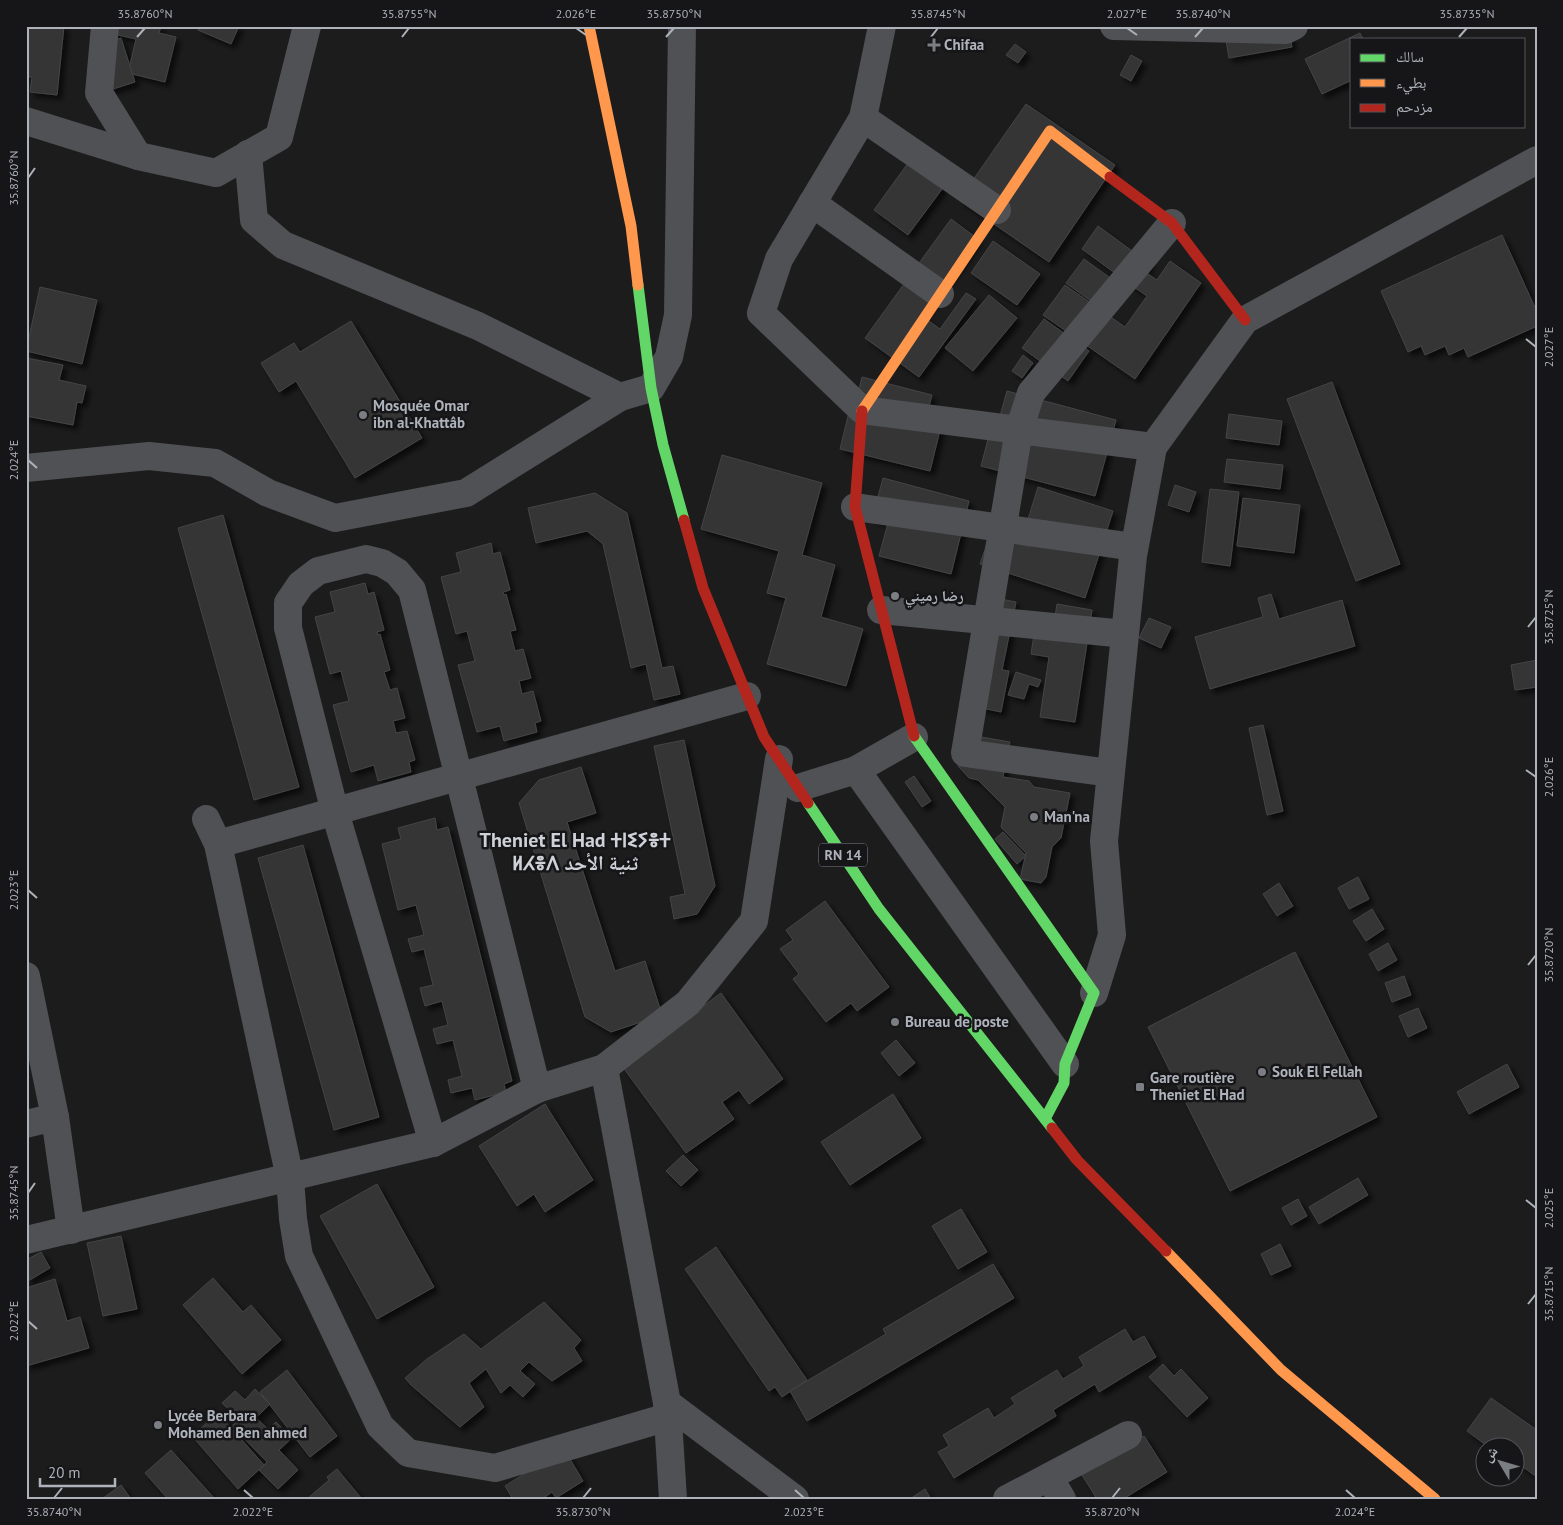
<svg xmlns="http://www.w3.org/2000/svg" width="1563" height="1525" font-family="'PT Sans','Noto Naskh Arabic','Noto Sans Tifinagh',sans-serif">
  <style>
    .building { fill: #343434; stroke: #444548; filter: url(#shadow) }
    .lines { fill: none; stroke-linecap: round; stroke-linejoin: round }
    .street { stroke: #505155; stroke-width: 28 }
    .fast { stroke: #63d668; stroke-width: 11 }
    .slow { stroke: #ff974d; stroke-width: 11 }
    .jam { stroke: #b3261e; stroke-width: 11 }
    .ticks { fill: none; stroke: #aeb2bb; stroke-width: 2 }
    .poi-dot { fill: #7b7e83; stroke: #161618; stroke-width: 2 }
    .labels { text-anchor: middle; stroke-width: 5; stroke-linejoin: round; paint-order: stroke }
    .shield { fill: #161618; stroke: #80838a; stroke-width: 1 }
    .shield-label { font-size: 14px; font-weight: bold; fill: #aeb2bb }
    .poi-label { font-size: 15px; font-weight: bold; fill: #aeb2bb; stroke: #161618; text-anchor: start }
    .district-label { font-size: 20px; font-weight: bold; fill: #cfd1d8; stroke: #161618 }
    .neatline { fill: none; stroke: #aeb2bb; stroke-width: 2 }
    .ticks-label { font-size: 12px; text-anchor: middle; fill: #aeb2bb }
  </style>
  <defs>
    <filter id="shadow"><feDropShadow dx="4.5" dy="4.5" stdDeviation="2.5" flood-color="#0009"/></filter>
  </defs>
  <rect width="100%" height="100%" fill="#1c1c1c"/>
  <!-- building -->
  <g class="building">
    <polygon points="26,26 64,26 57,95 30,92 32,77 26,77"/>
    <polygon points="111,26 161,26 159,33 176,37 165,82 128,73 136,39 109,33"/>
    <polygon points="200,26 239,26 231,44 198,30"/>
    <polygon points="1288,26 1292,47 1229,58 1224,29"/>
    <polygon points="1360,33 1363,39 1352,39 1352,80 1322,94 1305,59"/>
    <polygon points="121,38 135,82 110,90 96,47"/>
    <polygon points="1015,44 1026,52 1018,63 1006,55"/>
    <polygon points="1131,55 1142,61 1131,81 1120,75"/>
    <polygon points="1026,104 1115,165 1049,262 959,200"/>
    <polygon points="919,148 954,173 908,235 874,210"/>
    <polygon points="951,219 978,239 922,316 940,329 966,293 976,299 919,377 865,338"/>
    <polygon points="1098,226 1150,264 1134,287 1082,249"/>
    <polygon points="1502,235 1537,312 1537,326 1468,357 1464,348 1449,355 1445,346 1425,355 1421,346 1408,352 1381,291"/>
    <polygon points="993,241 1040,274 1017,305 971,273"/>
    <polygon points="1084,259 1113,280 1095,304 1066,283"/>
    <polygon points="1170,261 1201,283 1135,379 1043,315 1065,285 1125,327 1147,296 1134,287 1145,272 1157,280"/>
    <polygon points="40,287 97,300 82,364 26,351"/>
    <polygon points="989,295 1017,318 973,371 945,348"/>
    <polygon points="1044,319 1089,351 1068,381 1022,348"/>
    <polygon points="351,321 422,438 355,478 296,381 279,392 261,363 294,343 300,352"/>
    <polygon points="1023,355 1033,363 1022,378 1012,371"/>
    <polygon points="26,358 63,365 59,380 86,386 82,403 77,402 73,425 26,416"/>
    <polygon points="862,377 932,395 925,422 941,426 930,471 840,449 850,408 854,409"/>
    <polygon points="1332,382 1400,564 1356,581 1287,399"/>
    <polygon points="1007,391 1116,420 1095,496 981,466 991,428 996,430"/>
    <polygon points="1229,414 1282,421 1279,445 1226,438"/>
    <polygon points="722,455 822,483 802,555 835,565 821,617 863,629 846,686 767,664 786,598 767,593 779,551 701,529"/>
    <polygon points="1227,459 1283,465 1280,489 1224,482"/>
    <polygon points="883,478 969,501 951,574 879,556 888,523 872,519"/>
    <polygon points="1175,485 1196,492 1189,512 1168,505"/>
    <polygon points="1038,487 1113,511 1085,598 980,564 990,535 1030,547 1035,532 1025,529"/>
    <polygon points="1210,489 1239,492 1230,566 1202,562"/>
    <polygon points="595,493 627,513 662,668 673,666 680,694 654,700 646,664 631,668 603,544 587,531 536,543 528,508"/>
    <polygon points="1243,498 1300,505 1294,553 1237,546"/>
    <polygon points="223,515 299,787 254,800 178,528"/>
    <polygon points="491,543 493,554 500,552 510,590 503,592 504,595 506,594 516,630 510,631 515,651 523,649 531,678 519,681 522,694 533,691 541,721 535,723 537,732 504,741 500,726 477,732 458,665 475,661 467,631 456,634 441,577 461,572 456,553"/>
    <polygon points="365,583 368,594 374,592 384,630 377,632 378,635 380,634 390,670 384,672 390,690 397,688 405,718 393,721 396,733 407,731 415,760 409,762 411,772 378,781 374,765 351,772 333,705 349,701 341,671 330,674 315,617 335,612 330,592"/>
    <polygon points="1271,594 1279,619 1342,600 1355,646 1210,689 1195,637 1263,617 1258,598"/>
    <polygon points="985,596 1016,602 1002,670 1009,671 1001,712 963,704"/>
    <polygon points="1057,604 1092,610 1075,722 1040,717 1049,657 1031,654 1036,621 1054,623"/>
    <polygon points="1149,618 1171,627 1161,648 1139,638"/>
    <polygon points="1537,660 1537,687 1515,690 1511,665"/>
    <polygon points="1016,672 1041,680 1038,687 1029,684 1024,699 1008,695"/>
    <polygon points="1263,725 1283,811 1267,815 1249,728"/>
    <polygon points="964,734 1010,742 1003,777 1029,781 1034,787 1070,793 1061,838 1052,847 1046,877 1041,883 1020,879 1026,853 1001,827 1005,807 978,780 969,778 958,766"/>
    <polygon points="684,740 715,886 697,914 674,919 670,897 685,894 654,746"/>
    <polygon points="581,767 596,813 567,822 615,971 645,961 662,1015 611,1032 585,1017 519,803 539,780"/>
    <polygon points="914,776 931,801 922,807 905,782"/>
    <polygon points="435,818 437,830 448,827 512,1081 504,1084 506,1092 475,1100 472,1088 451,1093 448,1080 462,1076 453,1040 437,1044 433,1029 448,1025 442,1001 425,1006 420,988 433,985 424,949 412,952 408,939 424,935 416,905 398,910 382,844 401,839 398,828"/>
    <polygon points="1003,832 1026,856 1017,864 995,839"/>
    <polygon points="303,845 379,1117 334,1130 258,858"/>
    <polygon points="1358,877 1369,899 1349,909 1338,888"/>
    <polygon points="1279,883 1293,906 1277,916 1263,894"/>
    <polygon points="825,901 889,987 857,1011 851,1003 826,1022 793,979 799,974 780,949 793,940 786,930"/>
    <polygon points="1372,909 1384,929 1366,941 1353,921"/>
    <polygon points="1388,943 1397,960 1378,971 1369,954"/>
    <polygon points="1295,952 1377,1117 1230,1191 1148,1027"/>
    <polygon points="1404,976 1411,995 1392,1002 1385,983"/>
    <polygon points="721,993 783,1079 749,1104 739,1090 722,1102 734,1119 686,1153 622,1066"/>
    <polygon points="1418,1008 1427,1028 1408,1037 1399,1016"/>
    <polygon points="896,1040 915,1063 899,1076 881,1053"/>
    <polygon points="1507,1064 1519,1087 1469,1114 1457,1092"/>
    <polygon points="893,1094 921,1138 850,1185 821,1142"/>
    <polygon points="545,1104 593,1180 545,1212 534,1194 517,1206 479,1146"/>
    <polygon points="683,1155 698,1170 681,1186 666,1171"/>
    <polygon points="1358,1178 1368,1195 1319,1224 1309,1207"/>
    <polygon points="377,1184 434,1287 377,1319 320,1216"/>
    <polygon points="1298,1199 1307,1216 1291,1225 1282,1208"/>
    <polygon points="961,1209 987,1252 958,1269 932,1226"/>
    <polygon points="121,1236 137,1309 103,1316 87,1243"/>
    <polygon points="1280,1244 1291,1266 1271,1275 1261,1254"/>
    <polygon points="716,1247 807,1380 782,1397 775,1387 769,1391 685,1269"/>
    <polygon points="41,1252 50,1268 28,1281 26,1260"/>
    <polygon points="993,1264 1014,1298 807,1421 790,1391 886,1334 883,1329"/>
    <polygon points="213,1278 243,1312 251,1305 281,1340 242,1374 183,1305"/>
    <polygon points="55,1279 67,1321 80,1317 89,1348 26,1366 26,1288"/>
    <polygon points="544,1302 581,1340 574,1348 582,1361 552,1381 529,1362 520,1371 535,1384 523,1397 510,1385 501,1393 486,1369 469,1383 484,1407 460,1427 411,1385 405,1378 427,1359 464,1334 481,1349"/>
    <polygon points="1125,1329 1133,1342 1144,1336 1156,1357 1099,1392 1095,1384 1053,1410 1056,1416 954,1478 938,1452 949,1446 943,1435 988,1408 994,1418 1015,1404 1011,1398 1057,1370 1063,1379 1084,1366 1079,1357"/>
    <polygon points="1163,1364 1174,1376 1181,1369 1208,1398 1187,1417 1149,1377"/>
    <polygon points="287,1370 337,1436 310,1457 260,1392"/>
    <polygon points="255,1389 270,1404 256,1418 268,1429 276,1422 292,1438 279,1450 298,1470 278,1489 259,1470 267,1462 232,1426 239,1419 222,1403 235,1391 245,1400"/>
    <polygon points="1491,1398 1537,1430 1537,1477 1516,1462 1516,1448 1490,1448 1467,1431"/>
    <polygon points="218,1413 264,1465 238,1489 192,1436"/>
    <polygon points="1144,1436 1167,1472 1123,1499 1097,1499 1082,1475"/>
    <polygon points="564,1449 583,1481 556,1498 552,1492 542,1499 513,1499 505,1486"/>
    <polygon points="171,1450 215,1499 168,1499 145,1473"/>
    <polygon points="337,1469 362,1499 307,1499 329,1480 327,1477"/>
    <polygon points="121,1485 131,1499 102,1499"/>
    <polygon points="925,1489 931,1499 910,1499"/>
  </g>
  <g class="lines">
    <!-- street -->
    <g class="street">
      <polyline points="105,26 99,93 138,156 216,173 279,137 307,26"/>
      <polyline points="882,26 863,118 779,259 761,313 862,410 1153,447 1245,320 1537,160"/>
      <polyline points="1114,26 1286,30 1294,26"/>
      <polyline points="863,118 997,210"/>
      <polyline points="26,121 138,156"/>
      <polyline points="248,154 254,220 283,245 478,326 620,397"/>
      <polyline points="812,203 940,294"/>
      <polyline points="26,468 149,456 215,463 268,493 335,518 466,493 620,397 651,388 669,357 678,315 682,26"/>
      <polyline points="855,507 1134,547"/>
      <polyline points="881,610 1125,634"/>
      <polyline points="856,770 914,737"/>
      <polyline points="1110,773 965,753 1019,430 1031,393 1172,223"/>
      <polyline points="798,788 856,770 1065,1064"/>
      <polyline points="206,819 218,844 290,1178 293,1219 299,1256 380,1426 408,1453 495,1468 668,1417"/>
      <polyline points="218,844 747,696"/>
      <polyline points="26,976 55,1117 71,1230"/>
      <polyline points="1094,993 1112,935 1104,841 1133,556 1153,447"/>
      <polyline points="604,1068 667,1403 673,1499"/>
      <polyline points="26,1124 55,1117"/>
      <polyline points="433,1143 335,812 288,628 288,603 301,584 318,571 366,559 382,563 397,572 412,590 537,1089"/>
      <polyline points="26,1240 433,1143 537,1089 604,1068 688,1003 754,921 779,759"/>
      <polyline points="667,1403 795,1499"/>
      <polyline points="1049,1477 1062,1499"/>
      <polyline points="1007,1499 1128,1435"/>
    </g>
    <!-- fast -->
    <g class="fast">
      <polyline points="638,285 651,388 663,445 684,520"/>
      <polyline points="914,736 1094,993 1065,1064 1064,1083 1045,1119"/>
      <polyline points="808,803 879,909 1052,1128"/>
    </g>
    <!-- slow -->
    <g class="slow">
      <polyline points="589,26 631,226 638,285"/>
      <polyline points="862,411 1050,131 1110,177"/>
      <polyline points="1166,1251 1281,1370 1435,1499"/>
    </g>
    <!-- jam -->
    <g class="jam">
      <polyline points="1110,177 1172,223 1245,320"/>
      <polyline points="862,411 855,507 914,736"/>
      <polyline points="684,520 703,588 764,737 808,803"/>
      <polyline points="1052,1128 1077,1160 1166,1251"/>
    </g>
  </g>
  <!-- ticks -->
  <path class="ticks" d="M576,28L586,35M1127,28L1137,35M137,37L145,28M402,37L409,28M666,37L674,28M931,37L938,28M1195,37L1203,28M1459,37L1467,28M28,178L35,168M1526,339L1536,347M28,460L37,468M1528,627L1536,617M1526,770L1536,777M28,890L37,898M1528,965L1536,955M28,1193L35,1183M1526,1200L1536,1208M1528,1304L1536,1294M28,1321L37,1329M244,1490L253,1498M795,1490L804,1498M1346,1490L1355,1498M54,1498L62,1488M583,1498L591,1488M1112,1498L1120,1488"/>
  <!-- markers -->
  <g class="poi-dot">
    <path d="M931.5 37.5h5v5h5v5h-5v5h-5v-5h-5v-5h5z"/>
    <circle cx="363" cy="415" r="5"/>
    <circle cx="895" cy="596" r="5"/>
    <circle cx="1034" cy="817" r="5"/>
    <circle cx="895" cy="1022" r="5"/>
    <circle cx="1262" cy="1072" r="5"/>
    <rect x="1135" y="1082" width="10" height="10" rx="2.5"/>
    <circle cx="158" cy="1425" r="5"/>
  </g>
  <g class="labels">
    <!-- shield labels -->
    <rect class="shield" x="819" y="843.5" width="48" height="23" rx="4"/>
    <g class="shield-label">
      <text x="843" y="860">RN 14</text>
    </g>
    <!-- poi labels -->
    <g class="poi-label">
      <text x="944" y="50">Chifaa</text>
      <text x="373" y="411">Mosquée Omar<tspan x="373" dy="17">ibn al-Khattâb</tspan></text>
      <text x="905" y="601">رضا رميني</text>
      <text x="1044" y="822">Man'na</text>
      <text x="905" y="1027">Bureau de poste</text>
      <text x="1272" y="1077">Souk El Fellah</text>
      <text x="1150" y="1083">Gare routière<tspan x="1150" dy="17">Theniet El Had</tspan></text>
      <text x="168" y="1421">Lycée Berbara<tspan x="168" dy="17">Mohamed Ben ahmed</tspan></text>
    </g>
    <!-- district labels -->
    <g class="district-label">
      <text x="575" y="847">Theniet El Had ⵜⵏⵉⵢⴻⵜ<tspan x="575" dy="23">ⵍⵃⴻⴷ ثنية الأحد</tspan></text>
    </g>
  </g>
  <!-- border -->
  <rect width="1563" height="1525" fill="none" stroke="#161618" stroke-width="55"/>
  <!-- legend -->
  <rect x="1350" y="38" width="175" height="90" fill="#161618" stroke="#535459"/>
  <rect x="1360" y="54" width="25" height="8" fill="#63d668" stroke="#535459"/>
  <text x="1396" y="62" font-size="15" fill="#aeb2bb">سالك</text>
  <rect x="1360" y="79" width="25" height="8" fill="#ff974d" stroke="#535459"/>
  <text x="1396" y="88" font-size="15" fill="#aeb2bb">بطيء</text>
  <rect x="1360" y="104" width="25" height="8" fill="#b3261e" stroke="#535459"/>
  <text x="1396" y="112" font-size="15" fill="#aeb2bb">مزدحم</text>
  <!-- north arrow -->
  <g transform="translate(1500 1462) rotate(308)"><circle r="24" fill="#161618" stroke="#535459"/>
  <path d="M0-4L9 19L0 12L-9 19Z" fill="#7b7e83"/>
  <text y="-8" font-size="14" font-weight="bold" text-anchor="middle" fill="#aeb2bb">ش</text>
  </g>
  <!-- scale -->
  <path d="M40 1478v8h75v-8" fill="none" stroke="#aeb2bb" stroke-width="2.5"/>
  <text x="48" y="1478" font-size="15" fill="#aeb2bb" stroke="#161618" stroke-width="4" paint-order="stroke">20 m</text>
  <rect x="28" y="28" width="1508" height="1470" class="neatline"/>
  <g class="ticks-label">
    <text x="145" y="18">35.8760°N</text>
    <text x="409" y="18">35.8755°N</text>
    <text x="576" y="18">2.026°E</text>
    <text x="674" y="18">35.8750°N</text>
    <text x="938" y="18">35.8745°N</text>
    <text x="1127" y="18">2.027°E</text>
    <text x="1203" y="18">35.8740°N</text>
    <text x="1467" y="18">35.8735°N</text>
    <text transform="translate(14 178) rotate(-90)" y="4">35.8760°N</text>
    <text transform="translate(1549 347) rotate(-90)" y="4">2.027°E</text>
    <text transform="translate(14 460) rotate(-90)" y="4">2.024°E</text>
    <text transform="translate(1549 617) rotate(-90)" y="4">35.8725°N</text>
    <text transform="translate(1549 777) rotate(-90)" y="4">2.026°E</text>
    <text transform="translate(14 890) rotate(-90)" y="4">2.023°E</text>
    <text transform="translate(1549 955) rotate(-90)" y="4">35.8720°N</text>
    <text transform="translate(14 1193) rotate(-90)" y="4">35.8745°N</text>
    <text transform="translate(1549 1208) rotate(-90)" y="4">2.025°E</text>
    <text transform="translate(1549 1294) rotate(-90)" y="4">35.8715°N</text>
    <text transform="translate(14 1321) rotate(-90)" y="4">2.022°E</text>
    <text x="54" y="1516">35.8740°N</text>
    <text x="253" y="1516">2.022°E</text>
    <text x="583" y="1516">35.8730°N</text>
    <text x="804" y="1516">2.023°E</text>
    <text x="1112" y="1516">35.8720°N</text>
    <text x="1355" y="1516">2.024°E</text>
  </g>
</svg>
